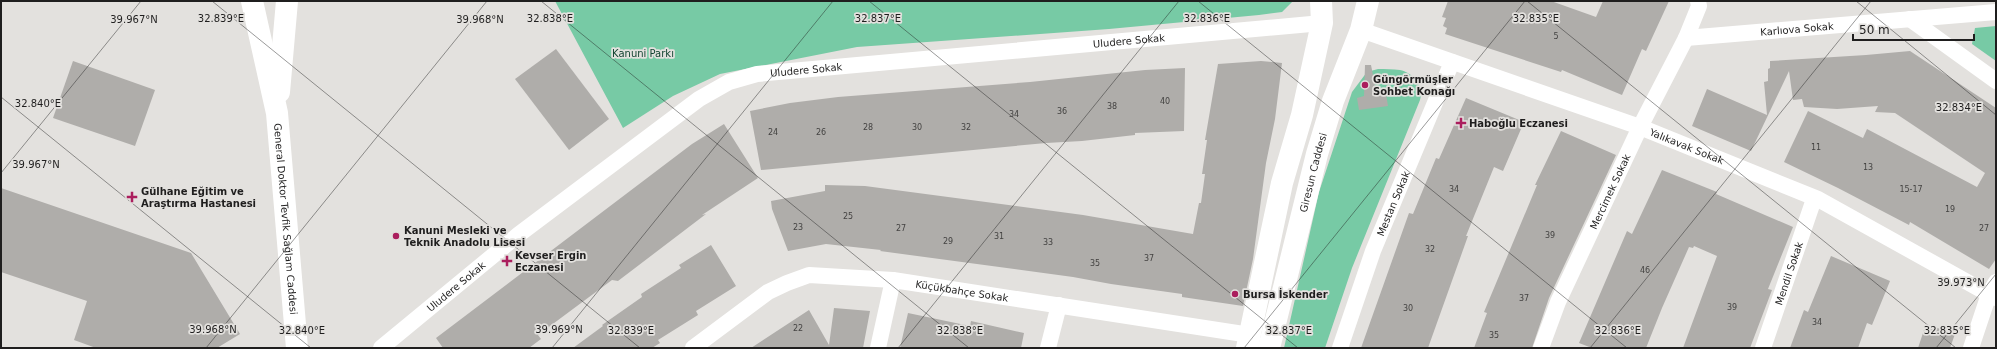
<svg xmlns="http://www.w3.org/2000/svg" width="1997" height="349" font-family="'DejaVu Sans',sans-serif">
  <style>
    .green { fill: #77caa5 }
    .building { fill: #afadaa }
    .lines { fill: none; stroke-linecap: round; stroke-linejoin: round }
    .street { stroke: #fff; stroke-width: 16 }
    .secondary { stroke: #fff; stroke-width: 22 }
    .ticks { fill: none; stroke: #1f1e1e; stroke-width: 1; stroke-opacity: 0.45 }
    .poi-dot { fill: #ab1e5d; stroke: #e3e1de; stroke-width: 1.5 }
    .labels { text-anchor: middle; stroke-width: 3.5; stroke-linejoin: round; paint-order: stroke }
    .number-label { font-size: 8px; fill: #434241 }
    .street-label { font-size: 10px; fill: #1f1e1e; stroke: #e3e1de }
    .park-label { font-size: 10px; fill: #124431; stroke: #e3e1de }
    .poi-label { font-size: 10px; font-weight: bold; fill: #1f1e1e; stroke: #e3e1de; text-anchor: start }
    .ticks-label { font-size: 10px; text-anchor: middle; fill: #1f1e1e; stroke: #e3e1de; stroke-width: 3.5; stroke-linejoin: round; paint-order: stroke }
  </style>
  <rect width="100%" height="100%" fill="#e3e1de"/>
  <!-- green -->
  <g class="green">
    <polygon points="555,1 1293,1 1282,12 1259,15 1109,29 857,47 720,74 673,96 623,128"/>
    <polygon points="1996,26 1996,61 1972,44 1975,28"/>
    <path d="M1378,69C1385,69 1393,69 1400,70C1414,73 1424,87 1420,100L1352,268L1325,348H1284L1319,192L1352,92L1367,72Z"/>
  </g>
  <!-- building -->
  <g class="building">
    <polygon points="1448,1 1551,1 1596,17 1603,1 1669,1 1646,51 1642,49 1622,95 1562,70 1561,72 1445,34 1447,28 1443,26 1446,18 1442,17"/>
    <polygon points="556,49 609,119 569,150 515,79"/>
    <polygon points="1910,51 1996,108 1996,259 1989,269 1910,222 1909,225 1838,188 1784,162 1808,111 1863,138 1867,129 1977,187 1985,173 1895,113 1875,112 1878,106 1837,109 1804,107 1802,99 1793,100 1789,71 1751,151 1692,126 1707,89 1767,115 1764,82 1768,81 1768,69 1770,68 1770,61 1866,55"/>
    <polygon points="73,61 155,90 135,146 53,118"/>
    <polygon points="1261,61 1282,63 1275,119 1266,163 1253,259 1243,306 1182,297 1182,294 1111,284 1073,277 880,251 881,250 826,244 788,251 772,209 771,201 825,191 825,185 865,186 1083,215 1193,234 1199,203 1201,203 1205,174 1202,174 1207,140 1205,140 1218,64"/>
    <polygon points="1365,65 1371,65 1377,95 1386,94 1388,106 1359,110 1357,98 1364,96"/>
    <polygon points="1185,68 1184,131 1135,133 1135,135 1082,141 1046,143 761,170 750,111 790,103 838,97 1030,82 1145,70"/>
    <polygon points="1466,98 1524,122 1503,171 1494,167 1466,236 1468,236 1428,348 1361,348 1409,213 1413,214 1436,158 1439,159"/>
    <polygon points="724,124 758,178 702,215 706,214 618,281 612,280 538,335 541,339 529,348 443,348 436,338 692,144"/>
    <polygon points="1561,131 1616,155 1549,298 1532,348 1474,348 1487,313 1484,312 1537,185 1535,185"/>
    <polygon points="1662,170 1717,192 1716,194 1793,227 1768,289 1772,290 1750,348 1683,348 1717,256 1694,246 1693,248 1689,247 1662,308 1646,348 1592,348 1579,343 1627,231 1632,234"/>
    <polygon points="1,188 191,253 240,334 217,348 96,348 74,340 87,301 1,272"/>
    <polygon points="711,245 736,286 696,311 698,315 658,340 660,343 652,348 573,348 603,326 602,325 642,297 641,294 681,268 679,265"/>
    <polygon points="1831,256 1890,281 1872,325 1867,323 1858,348 1790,348 1804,310 1808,312"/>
    <polygon points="834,308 870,311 863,348 751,348 809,310 829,345"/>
    <polygon points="908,313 970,326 971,321 1024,333 1021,348 900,348"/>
    <polygon points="1926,324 1955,334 1950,348 1918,348"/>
  </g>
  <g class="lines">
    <!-- street -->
    <g class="street">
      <path id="s1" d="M1698,1L1699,6L1686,38L1996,12"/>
      <polyline points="1910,19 1996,81"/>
      <path id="s2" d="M1361,30L1640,127L1818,199L1996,298"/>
      <path id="s3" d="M381,348L518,235L699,99L729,82L757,74L1322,23"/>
      <path id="s4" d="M693,348L768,292L787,283L809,275L893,280L1250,335"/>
      <polyline points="878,348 893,280"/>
      <polyline points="1048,348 1059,305"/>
      <path id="s5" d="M1340,348L1373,251L1452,62"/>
      <path id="s6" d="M1541,348L1558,302L1640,127L1686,38"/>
      <path id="s7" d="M1763,348L1814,199"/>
      <polyline points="1971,348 1989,294 1996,282"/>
    </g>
    <!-- secondary -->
    <g class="secondary">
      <path id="s8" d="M252,1L277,113L297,348"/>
      <polyline points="279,92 287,1"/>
      <polyline points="1247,348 1282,183 1302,115 1322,23 1321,1"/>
      <path id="s9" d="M1269,348L1317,154L1333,101L1361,30L1368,1"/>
    </g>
  </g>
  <!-- ticks -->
  <path class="ticks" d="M212,1L640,348M541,1L969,348M869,1L1298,348M1198,1L1627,348M1527,1L1956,348M1856,1L1996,115M1,97L311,348M1,173L141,1M206,348L487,1M552,348L833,1M898,348L1179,1M1244,348L1525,1M1590,348L1871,1M1936,348L1996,274"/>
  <!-- markers -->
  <g class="poi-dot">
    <circle cx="1365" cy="85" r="4"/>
    <path d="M1459 117h4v4h4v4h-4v4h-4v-4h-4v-4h4z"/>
    <path d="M130 191h4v4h4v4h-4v4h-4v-4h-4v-4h4z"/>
    <circle cx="396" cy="236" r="4"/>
    <path d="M505 255h4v4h4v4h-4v4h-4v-4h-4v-4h4z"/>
    <circle cx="1235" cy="294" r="4"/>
  </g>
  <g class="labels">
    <!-- number labels -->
    <g class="number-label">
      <text x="1556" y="39">5</text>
      <text x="1165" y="104">40</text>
      <text x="1112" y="109">38</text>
      <text x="1062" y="114">36</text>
      <text x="1014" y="117">34</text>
      <text x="868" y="130">28</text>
      <text x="917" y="130">30</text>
      <text x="966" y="130">32</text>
      <text x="773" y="135">24</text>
      <text x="821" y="135">26</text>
      <text x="1816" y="150">11</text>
      <text x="1868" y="170">13</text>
      <text x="1454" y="192">34</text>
      <text x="1911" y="192">15-17</text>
      <text x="1950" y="212">19</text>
      <text x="848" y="219">25</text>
      <text x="798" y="230">23</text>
      <text x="901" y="231">27</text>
      <text x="1984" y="231">27</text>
      <text x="1550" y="238">39</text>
      <text x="999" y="239">31</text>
      <text x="948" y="244">29</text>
      <text x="1048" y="245">33</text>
      <text x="1430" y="252">32</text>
      <text x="1149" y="261">37</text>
      <text x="1095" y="266">35</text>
      <text x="1645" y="273">46</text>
      <text x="1524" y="301">37</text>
      <text x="1732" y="310">39</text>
      <text x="1408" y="311">30</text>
      <text x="1817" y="325">34</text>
      <text x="798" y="331">22</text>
      <text x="1494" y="338">35</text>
    </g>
    <!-- street labels -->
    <g class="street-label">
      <text dy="4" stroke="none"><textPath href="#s1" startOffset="151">Karlıova Sokak</textPath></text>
      <text dy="4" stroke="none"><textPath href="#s3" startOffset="841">Uludere Sokak</textPath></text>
      <text dy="4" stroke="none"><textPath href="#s3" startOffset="517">Uludere Sokak</textPath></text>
      <text dy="4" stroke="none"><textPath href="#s2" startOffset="346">Yalıkavak Sokak</textPath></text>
      <text dy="4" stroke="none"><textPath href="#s9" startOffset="181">Giresun Caddesi</textPath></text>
      <text dy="4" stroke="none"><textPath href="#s6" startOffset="171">Mercimek Sokak</textPath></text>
      <text dy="4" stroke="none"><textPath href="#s5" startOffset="154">Mestan Sokak</textPath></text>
      <text dy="4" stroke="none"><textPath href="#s8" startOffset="221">General Doktor Tevfik Sağlam Caddesi</textPath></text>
      <text dy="4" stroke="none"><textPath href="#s7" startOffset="79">Mendil Sokak</textPath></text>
      <text dy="4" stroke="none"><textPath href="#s3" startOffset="97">Uludere Sokak</textPath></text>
      <text dy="4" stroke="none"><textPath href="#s4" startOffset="292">Küçükbahçe Sokak</textPath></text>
    </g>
    <!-- park labels -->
    <g class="park-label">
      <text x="643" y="57">Kanuni Parkı</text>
    </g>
    <!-- poi labels -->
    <g class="poi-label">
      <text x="1373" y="83">Güngörmüşler<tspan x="1373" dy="12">Sohbet Konağı</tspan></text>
      <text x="1469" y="127">Haboğlu Eczanesi</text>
      <text x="141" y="195">Gülhane Eğitim ve<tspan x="141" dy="12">Araştırma Hastanesi</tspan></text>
      <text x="404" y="234">Kanuni Mesleki ve<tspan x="404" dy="12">Teknik Anadolu Lisesi</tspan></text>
      <text x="515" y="259">Kevser Ergin<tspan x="515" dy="12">Eczanesi</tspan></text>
      <text x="1243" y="298">Bursa İskender</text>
    </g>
  </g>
  <g class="ticks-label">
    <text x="550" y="22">32.838°E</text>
    <text x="221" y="22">32.839°E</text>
    <text x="878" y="22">32.837°E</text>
    <text x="1207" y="22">32.836°E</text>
    <text x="1536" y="22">32.835°E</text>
    <text x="134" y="23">39.967°N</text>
    <text x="480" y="23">39.968°N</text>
    <text x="38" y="107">32.840°E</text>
    <text x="1959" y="111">32.834°E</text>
    <text x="36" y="168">39.967°N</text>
    <text x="1961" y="286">39.973°N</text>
    <text x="213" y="333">39.968°N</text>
    <text x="559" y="333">39.969°N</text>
    <text x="302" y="334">32.840°E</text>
    <text x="631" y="334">32.839°E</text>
    <text x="960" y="334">32.838°E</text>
    <text x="1289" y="334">32.837°E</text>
    <text x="1618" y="334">32.836°E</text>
    <text x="1947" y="334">32.835°E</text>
  </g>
  <!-- border -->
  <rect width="1997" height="349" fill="none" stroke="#1f1e1e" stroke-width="4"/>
  <!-- scale -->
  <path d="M1853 34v6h121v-6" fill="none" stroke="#1f1e1e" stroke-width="2"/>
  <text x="1859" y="34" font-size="12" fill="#1f1e1e" stroke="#e3e1de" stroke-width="3" paint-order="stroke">50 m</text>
</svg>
